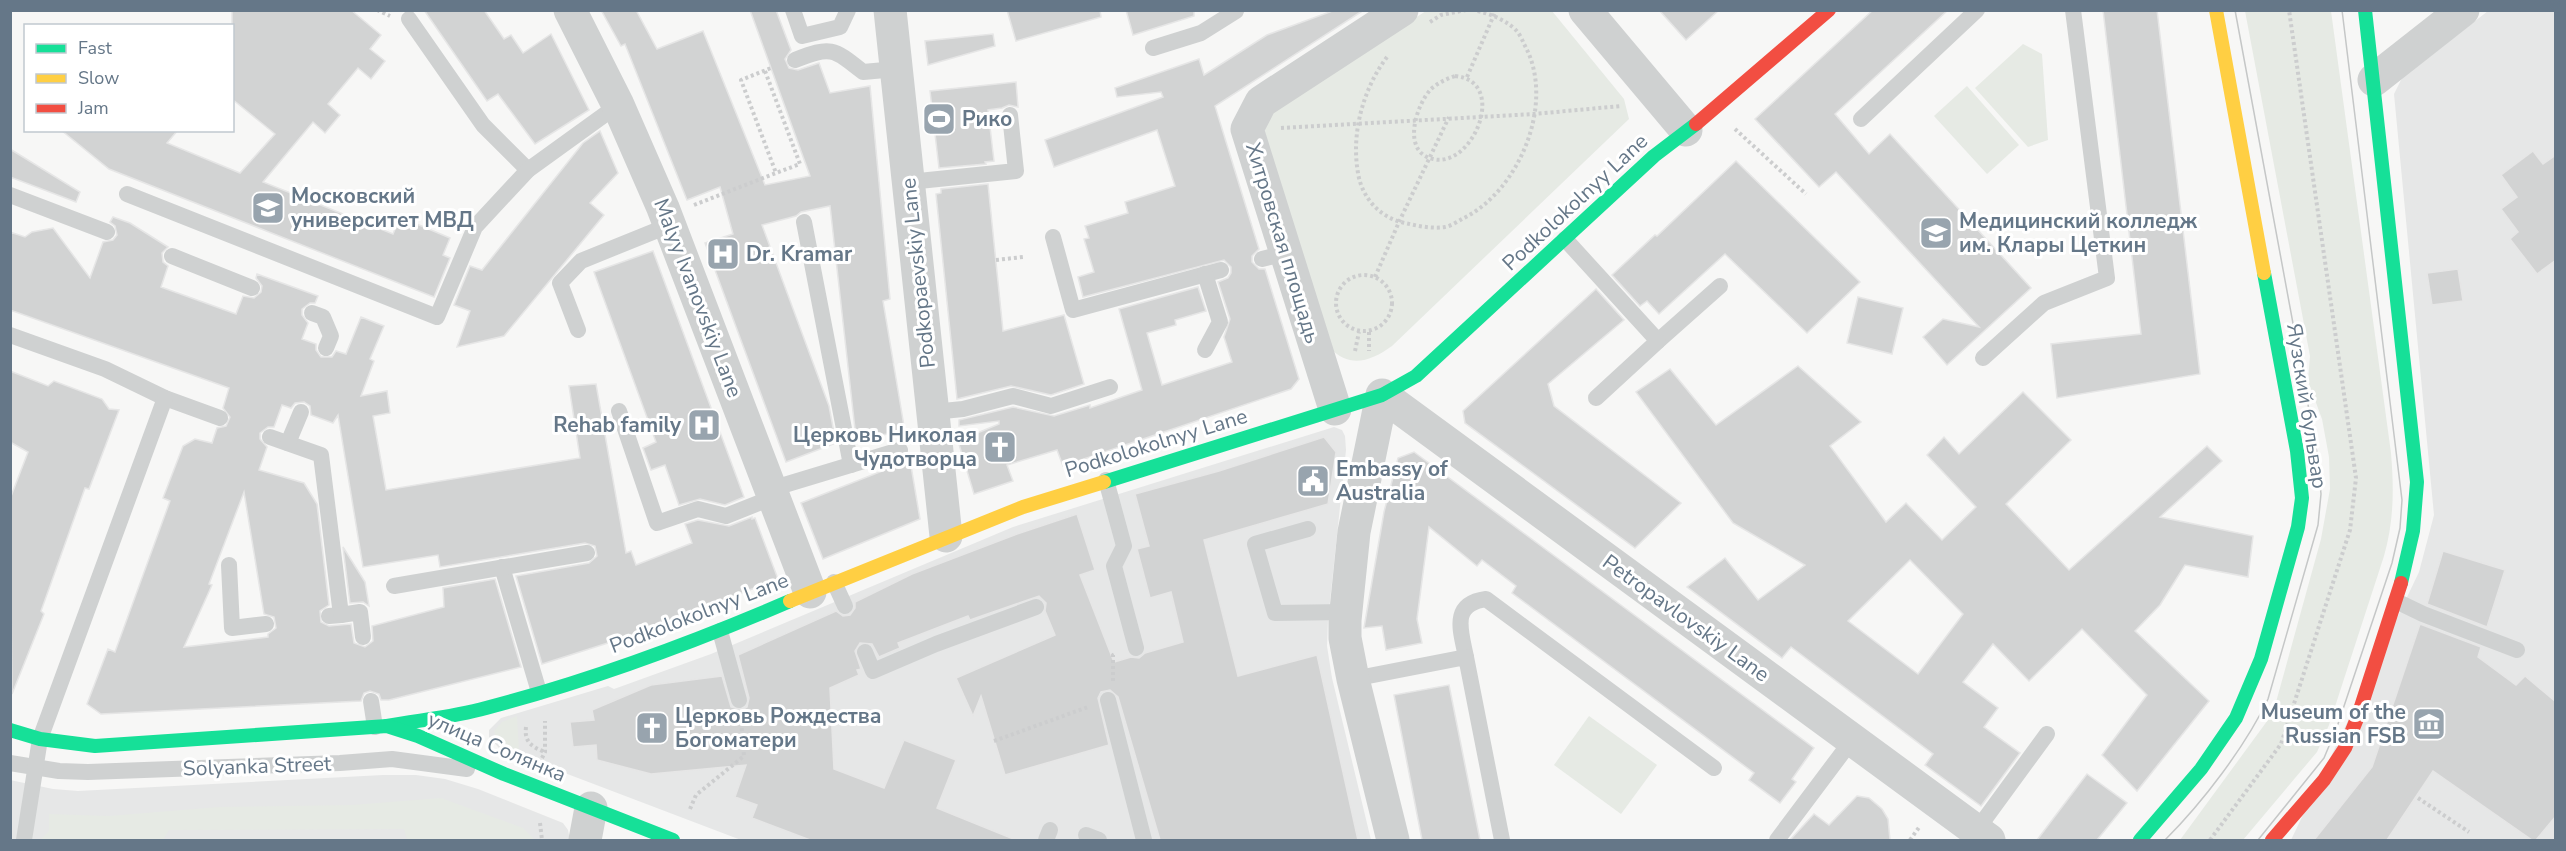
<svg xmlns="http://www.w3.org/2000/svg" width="2566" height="851" font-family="'Nunito Sans',sans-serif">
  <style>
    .built { fill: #e6e7e7 }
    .green { fill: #e6eae4 }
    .building { fill: #d2d3d3; stroke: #e6e6e6; stroke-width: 1.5; fill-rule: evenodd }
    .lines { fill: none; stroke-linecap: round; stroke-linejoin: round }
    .path { stroke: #cccdce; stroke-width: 4; stroke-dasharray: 3 3; stroke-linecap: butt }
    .lane { stroke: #cfd1d1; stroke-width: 16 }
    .street { stroke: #cfd1d1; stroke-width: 33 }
    .fast { stroke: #16e098; stroke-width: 14 }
    .slow { stroke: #ffcf43; stroke-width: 14 }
    .jam { stroke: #f24e42; stroke-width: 14 }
    .tram { stroke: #c5c7c7; stroke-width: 1.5 }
    .labels { text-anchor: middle; stroke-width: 6; stroke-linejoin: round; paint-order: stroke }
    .poi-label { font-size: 21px; font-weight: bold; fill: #657788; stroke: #fff; text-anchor: start }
    .street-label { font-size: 21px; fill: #657788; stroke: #fff }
  </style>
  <rect width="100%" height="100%" fill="#f7f7f6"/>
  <!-- built -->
  <g class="built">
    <polygon points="2488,11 2555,11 2555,840 2291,840 2419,572 2434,515 2394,94 2402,78"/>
    <polygon points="1334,427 1342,430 1345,436 1346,450 1328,620 1327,646 1332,678 1371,840 741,840 499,748 489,737 489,730 501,718 608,686 614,689 711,654 1013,527"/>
    <polygon points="383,775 416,775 445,779 478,789 563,823 568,830 570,840 11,840 10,780 53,789 78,791"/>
  </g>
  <!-- green -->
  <g class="green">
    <path d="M1426,11H1552L1624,99L1629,119L1392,346C1371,361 1350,369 1330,348L1261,122L1270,111Z"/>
    <path d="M2245,11H2331L2391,453C2394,489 2394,521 2384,556L2329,725L2317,752L2243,840H2180L2273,713L2321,539L2330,489L2329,457L2322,419L2308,381L2310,356Z"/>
    <polygon points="2023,44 2042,54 2048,140 2028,147 1975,88"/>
    <polygon points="1967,86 2019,145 1987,174 1934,116"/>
    <polygon points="517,716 519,751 498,742 494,731 502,722"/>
    <polygon points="1589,716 1657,765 1621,814 1554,765"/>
    <polygon points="441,798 523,828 535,840 407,840 404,829 169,830 163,840 40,840 49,831 49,814 109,816 219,807 352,805"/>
  </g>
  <!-- building -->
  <g class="building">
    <polygon points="232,10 351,10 381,35 370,49 385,61 371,79 358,68 328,104 340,115 325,133 313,122 263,182 393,234 400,217 450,238 443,255 450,258 434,297 109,169 61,130 178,130 167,143 240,173 275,134 232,99"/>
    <polygon points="424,10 484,10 504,39 511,35 523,53 551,34 589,110 535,144 498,94 487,101"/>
    <polygon points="601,10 636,10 657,49 703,31 765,185 810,176 750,10 776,10 791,50 785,59 789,68 798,70 819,63 830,93 870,86 890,299 883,301 905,432 856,438 830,206 801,212 796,216 762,225 829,406 836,443 786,462 705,243 733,234 720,187 687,200 625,44 621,46"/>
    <polygon points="1007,10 1100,10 1101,17 1016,41"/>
    <polygon points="1126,10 1194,10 1194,16 1133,35"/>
    <polygon points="1335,10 1364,10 1215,106 1259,249 1252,256 1252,262 1259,269 1265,269 1299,379 1291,389 1063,466 1057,450 1007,465 1013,481 974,494 958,441 999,424 999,421 959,426 959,420 1013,407 1054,416 1090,405 1090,408 1142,390 1119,309 1198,287 1206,311 1175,320 1176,325 1147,333 1162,385 1232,362 1224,337 1230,319 1218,282 1228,278 1231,273 1231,267 1224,260 1083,297 1078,277 1094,272 1084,239 1089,238 1085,226 1128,213 1125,202 1175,186 1157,130 1054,167 1045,140 1163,97 1161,92 1117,97 1115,88 1199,59 1204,75 1267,35"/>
    <polygon points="1659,10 1719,10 1686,40"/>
    <polygon points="1873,10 1948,10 1835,114 1869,154 1890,134 2031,288 1947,365 1923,337 1943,319 1979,327 1836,172 1819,187 1755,119"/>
    <polygon points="2103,10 2157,10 2200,374 2057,398 2051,344 2141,334"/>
    <polygon points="993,34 995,46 928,65 925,41"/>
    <polygon points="1016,82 1018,107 1009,105 1002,108 988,110 994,161 985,162 986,164 939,168 930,91"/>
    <polygon points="600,131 618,173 590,203 604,215 504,336 457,347 470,311 454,305 470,266 482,270 583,143"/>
    <polygon points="10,149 80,192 76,202 10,177"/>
    <polygon points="2533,151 2543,164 2556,155 2556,260 2537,274 2510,239 2518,232 2501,209 2517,197 2501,175"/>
    <polygon points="1736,161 1860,282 1807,333 1725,254 1659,314 1647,301 1640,306 1612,275 1655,235 1657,236"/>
    <polygon points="988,184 1003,331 1064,315 1084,384 1051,395 1011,386 957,399 936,194 941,193 941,189"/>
    <path d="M113,217L130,223L168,247L162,253L163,262L168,266L161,287L236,314L243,296L254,298L261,292L262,286L256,278L257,274L318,296L315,303H310L302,309V315L308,323L302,339L316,344V350L321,357H332L336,351L346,354L361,317L384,326L370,359L374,361L361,396L387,391L390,413L373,416L386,490L580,458L569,386L596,384L626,553L631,551L636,565L692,543L685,524L698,520L729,526L752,517V519L755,518L778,579L636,634L542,664L516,576L589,563L597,556L595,546L585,543L440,567L438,555L363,567L338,415L333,423L311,415L310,406L304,402L295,403L291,408L282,405L274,427H268L260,433V439L267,447L259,470L304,483L317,504L329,605L320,611L321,622L329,626L351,624L354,643L365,647L373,641L372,626L444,607L443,588L495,579L521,667L389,700H381L379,694L370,691L364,693L361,701L101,714L87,704L108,649L115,652L170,501L163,498L183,446L195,439L212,443L217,428L226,426L230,417L223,408L229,388L10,310V232L25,237L32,232L53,228L90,278L103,242L113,240L117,235L115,226L110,222ZM244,492L264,614L274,617L276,628L268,634V637L184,647L212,585L209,584Z"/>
    <polygon points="653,251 744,497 725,505 700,499 679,505 665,465 651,470 643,448 656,442 594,272"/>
    <polygon points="2458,269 2463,301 2432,305 2427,273"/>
    <polygon points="1596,289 1624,320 1548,384 1554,406 1681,503 1635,548 1465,423 1463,411"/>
    <polygon points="1858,297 1903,308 1892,354 1847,343"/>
    <path d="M1798,366L1861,422L1830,446L1886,522L1906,503L1942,540L1976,507L1927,455L1944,437L1959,454L2023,392L2071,440L2006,504L2069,570L2207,446L2222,461L2160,517L2253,536L2248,577L2185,565L2160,605L2135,631L2209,701L2137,791L2102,755L2147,695L2082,629L2029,681L1993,644L1963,682L1998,708L1984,727L2020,753L1981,806L1925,765L1933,754L1791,647L1782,658L1687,587L1725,558L1758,600L1805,565L1733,523L1636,392L1670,369L1716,425ZM1910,560L1963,614L1918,674L1848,621Z"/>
    <polygon points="10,371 48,386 54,381 102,399 109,409 119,410 89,489 85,488 41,611 44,614 12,694 10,499 28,452 10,442"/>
    <polygon points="1324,437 1336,452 1328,504 1204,540 1238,676 1317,655 1358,840 1160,840 1118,697 1110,690 1101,692 1098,698 1109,745 1005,775 981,696 973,716 956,678 1055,635 1045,611 1046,603 1039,596 970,620 968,616 898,643 900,648 879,657 872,644 860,643 855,651 861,669 857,670 859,675 830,688 834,769 884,788 904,740 956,760 937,808 1016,840 810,840 752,818 757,805 735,797 746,765 651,774 597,760 596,745 573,747 570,722 594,720 592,710 651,685 722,676 731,707 742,710 747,707 749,698 738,655 836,611 843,616 850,615 855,608 855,602 912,574 1017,534 1077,514 1095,570 1080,575 1114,662 1131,657 1139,658 1145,653 1183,642 1171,592 1150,598 1137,549 1149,546 1135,494 1219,471"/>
    <polygon points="1414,452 1814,748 1792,779 1796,782 1780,803 1749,780 1754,773 1512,593 1516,586 1482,560 1477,566 1429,527 1417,619 1422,643 1386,650 1382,626 1364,628 1384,512 1398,458"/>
    <polygon points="910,460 920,519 823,559 801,503"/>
    <polygon points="343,547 365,582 369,606 363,602 350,603"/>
    <polygon points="2443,551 2505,570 2487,627 2427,604"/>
    <polygon points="2420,624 2481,647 2478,657 2516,685 2525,676 2556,702 2556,816 2536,840 2532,840 2433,771 2387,840 2314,840 2372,767"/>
    <polygon points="1449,685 1480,840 1422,840 1394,695"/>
    <polygon points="2087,774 2127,803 2097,840 2037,840"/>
    <polygon points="1857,796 1869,798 1882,809 1888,819 1890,840 1790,840 1814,814 1829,825"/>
  </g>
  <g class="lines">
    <!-- path -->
    <g class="path">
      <polyline points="377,10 390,16"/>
      <polyline points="1430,22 1441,15 1466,10"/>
      <path d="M1387,57C1363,89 1351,133 1358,173C1362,198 1380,218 1405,223C1418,226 1432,229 1445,227C1451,226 1457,222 1462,219C1519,192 1557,102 1524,44C1522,39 1519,33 1515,29C1502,18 1490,14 1474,10"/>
      <polyline points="765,71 800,164 776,173"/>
      <path d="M1455,76C1509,81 1473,169 1433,159C1401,152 1416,105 1431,89C1438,83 1446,79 1455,76Z"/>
      <polyline points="1467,77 1496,10"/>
      <polyline points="1281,128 1534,114 1621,106"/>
      <polyline points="1735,129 1806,194"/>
      <polyline points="694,205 776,173 741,80 771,68"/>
      <polyline points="996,260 1023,257"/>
      <circle cx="1364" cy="303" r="28"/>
      <polyline points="1375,277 1399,222 1449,117"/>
      <polyline points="1369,332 1369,351"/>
      <polyline points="1355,351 1359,332"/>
      <polyline points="1113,681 1113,655 1115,654"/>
      <path d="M526,727C524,742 532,747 545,752"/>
      <polyline points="994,741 1088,707"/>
      <polyline points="542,758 545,752 545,721"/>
      <polyline points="2418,798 2469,832"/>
      <polyline points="690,809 696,795 744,756 741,720"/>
      <polyline points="540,823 542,840"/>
      <polyline points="1910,840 1920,826"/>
      <polyline points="2210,840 2281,744 2350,530 2356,478 2289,10"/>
    </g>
    <!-- lane -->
    <g class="lane">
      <polyline points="793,10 802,36 840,27 848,10"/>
      <polyline points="409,19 483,125 528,170"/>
      <polyline points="1153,48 1201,33 1236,11"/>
      <path d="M795,60C831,46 833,48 863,72L896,69"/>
      <polyline points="1861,119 1977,10"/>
      <polyline points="909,182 1016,171 1010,115"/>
      <polyline points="127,194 437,317 475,227 528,170 618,105"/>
      <polyline points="10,195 107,232"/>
      <polyline points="804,222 851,465"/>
      <polyline points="1053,237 1073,310 1221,270"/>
      <polyline points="1565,239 1658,341 1720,286"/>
      <polyline points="172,256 252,288"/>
      <polyline points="1262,259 1286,253"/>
      <polyline points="1205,274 1220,322 1205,350"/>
      <polyline points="312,313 323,317 331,336 326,348"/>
      <polyline points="578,330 560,283 581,261 670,225"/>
      <polyline points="10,335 105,369 165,398 220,418"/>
      <polyline points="1983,358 2044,303 2107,278 2073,10"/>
      <polyline points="1596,398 1658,341"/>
      <polyline points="619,411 657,523 698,509 726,516 774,497"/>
      <polyline points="933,412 963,409 1013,396 1051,406 1110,387"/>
      <polyline points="270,437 321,455 341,615 329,616"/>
      <polyline points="288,443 301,412"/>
      <polyline points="1106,480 1124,546 1114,566 1136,648"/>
      <polyline points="771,489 900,450"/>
      <polyline points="1308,529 1255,544 1275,613 1345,612"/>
      <polyline points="229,565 232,628 266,624"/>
      <polyline points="502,567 539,692"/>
      <polyline points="834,582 845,606"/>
      <polyline points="394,586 587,553"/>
      <polyline points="2396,601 2423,614 2517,650"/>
      <polyline points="341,615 360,612 363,637"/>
      <polyline points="720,631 739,700"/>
      <polyline points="865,652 873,671 936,644 1036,607"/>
      <path d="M1466,657C1461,631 1450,604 1486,599L1714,768"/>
      <polyline points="1353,679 1466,657 1502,840"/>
      <polyline points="1108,700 1144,840"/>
      <polyline points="371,701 375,727"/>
      <polyline points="10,763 59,771 88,772 340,763 392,759 467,769"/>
      <polyline points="1976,831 2047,734"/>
      <polyline points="1086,835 1099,840"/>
      <polyline points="24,840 40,739 165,398"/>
      <polyline points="1046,840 1050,830"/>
      <polyline points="1777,840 1852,740"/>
    </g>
    <!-- street -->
    <g class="street">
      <polyline points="570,10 618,105 663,208 810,592"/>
      <polyline points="890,10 946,536"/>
      <polyline points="1585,10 1686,130"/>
      <polyline points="2374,80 2463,10"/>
      <polyline points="1335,409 1247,129 1261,102 1402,10"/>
      <polyline points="585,840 591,808"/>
      <polyline points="1393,840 1353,679 1345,638 1345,620 1354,532 1382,395 1989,840"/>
    </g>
    <!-- fast -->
    <g class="fast">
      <polyline points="2365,10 2417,482 2413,531 2401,583"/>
      <polyline points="1104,482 1382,395 1416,376 1654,156 1696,124"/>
      <path d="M387,726C420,720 454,717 486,708C590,681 692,643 790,601"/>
      <polyline points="10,730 40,739 95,746 387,726 418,736 504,774 673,840"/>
      <polyline points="2140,840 2201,769 2236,718 2261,659 2298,527 2302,498 2297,451 2264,273"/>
    </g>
    <!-- slow -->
    <g class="slow">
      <polyline points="2216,10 2264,273"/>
      <polyline points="790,601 1023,507 1104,482"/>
    </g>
    <!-- jam -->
    <g class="jam">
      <polyline points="1696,124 1829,10"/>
      <polyline points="2272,840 2324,780 2345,748 2358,716 2401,583"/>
    </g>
    <!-- tram -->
    <g class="tram">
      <path d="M2165,840C2203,802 2245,747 2268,699L2318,525L2321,494L2317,453L2235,10"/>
      <polyline points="2258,840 2324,758 2337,727 2392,563 2400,528 2402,500 2342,10"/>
    </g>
  </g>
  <!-- icons -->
  <defs>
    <g id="stadium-square" transform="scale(1.725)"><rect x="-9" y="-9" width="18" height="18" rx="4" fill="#98a4ae" stroke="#fff"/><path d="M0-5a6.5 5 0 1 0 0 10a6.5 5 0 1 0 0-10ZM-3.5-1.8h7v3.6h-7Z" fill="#fff"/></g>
    <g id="university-square" transform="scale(1.725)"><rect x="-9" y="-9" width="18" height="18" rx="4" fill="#98a4ae" stroke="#fff"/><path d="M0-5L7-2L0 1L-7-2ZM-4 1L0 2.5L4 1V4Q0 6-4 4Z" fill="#fff"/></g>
    <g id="hospital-square" transform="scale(1.725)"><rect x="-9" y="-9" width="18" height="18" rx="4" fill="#98a4ae" stroke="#fff"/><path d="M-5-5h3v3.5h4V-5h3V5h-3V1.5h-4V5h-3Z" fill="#fff"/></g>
    <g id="church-square" transform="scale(1.725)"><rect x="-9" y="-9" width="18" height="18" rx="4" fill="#98a4ae" stroke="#fff"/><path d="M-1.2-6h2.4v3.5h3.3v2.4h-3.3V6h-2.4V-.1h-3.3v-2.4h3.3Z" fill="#fff"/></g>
    <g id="civic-square" transform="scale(1.725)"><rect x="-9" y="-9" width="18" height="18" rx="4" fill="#98a4ae" stroke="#fff"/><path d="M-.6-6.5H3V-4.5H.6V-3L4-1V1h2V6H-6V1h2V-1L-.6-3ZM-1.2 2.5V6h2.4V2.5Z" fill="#fff"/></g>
    <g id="museum-square" transform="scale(1.725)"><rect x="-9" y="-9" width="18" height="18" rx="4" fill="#98a4ae" stroke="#fff"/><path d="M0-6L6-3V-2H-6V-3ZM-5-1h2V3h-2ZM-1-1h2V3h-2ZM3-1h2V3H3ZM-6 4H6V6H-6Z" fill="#fff"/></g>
  </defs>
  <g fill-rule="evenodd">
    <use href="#stadium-square" x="939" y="119"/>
    <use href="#university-square" x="268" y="208"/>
    <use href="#university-square" x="1936" y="233"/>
    <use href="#hospital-square" x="723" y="254"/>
    <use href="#hospital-square" x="704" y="425"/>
    <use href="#church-square" x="1000" y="447"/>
    <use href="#civic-square" x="1313" y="481"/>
    <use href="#museum-square" x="2429" y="724"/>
    <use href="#church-square" x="652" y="728"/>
  </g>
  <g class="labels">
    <!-- poi labels -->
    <g class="poi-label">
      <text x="962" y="126">Рико</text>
      <text x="291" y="203">Московский<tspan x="291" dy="24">университет МВД</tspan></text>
      <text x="1959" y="228">Медицинский колледж<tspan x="1959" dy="24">им. Клары Цеткин</tspan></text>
      <text x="746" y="261">Dr. Kramar</text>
      <text x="681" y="432" text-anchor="end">Rehab family</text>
      <text x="977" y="442" text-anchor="end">Церковь Николая<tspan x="977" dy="24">Чудотворца</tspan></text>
      <text x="1336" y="476">Embassy of<tspan x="1336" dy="24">Australia</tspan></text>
      <text x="2406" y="719" text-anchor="end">Museum of the<tspan x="2406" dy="24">Russian FSB</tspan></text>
      <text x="675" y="723">Церковь Рождества<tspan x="675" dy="24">Богоматери</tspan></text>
    </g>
    <!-- street labels -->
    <g class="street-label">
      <text transform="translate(1575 202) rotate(-43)" y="7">Podkolokolnyy Lane</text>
      <text transform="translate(1283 243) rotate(73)" y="7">Хитровская площадь</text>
      <text transform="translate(918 273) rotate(-96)" y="7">Podkopaevskiy Lane</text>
      <text transform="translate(698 298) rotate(69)" y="7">Malyy Ivanovskiy Lane</text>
      <text transform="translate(2307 406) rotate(81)" y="7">Яузский бульвар</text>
      <text transform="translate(1156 443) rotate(-17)" y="7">Podkolokolnyy Lane</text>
      <text transform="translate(699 613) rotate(-21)" y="7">Podkolokolnyy Lane</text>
      <text transform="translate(1686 618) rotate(36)" y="7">Petropavlovskiy Lane</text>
      <text transform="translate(497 747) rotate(23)" y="7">улица Солянка</text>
      <text transform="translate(257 766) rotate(-2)" y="7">Solyanka Street</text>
    </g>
  </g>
  <!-- border -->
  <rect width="2566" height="851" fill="none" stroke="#657788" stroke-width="24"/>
  <!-- legend -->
  <rect x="24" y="24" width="210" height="108" fill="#ffffff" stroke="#c1c9cf" stroke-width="1.5"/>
  <rect x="36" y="44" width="30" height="9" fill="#16e098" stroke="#c1c9cf" stroke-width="1.5"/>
  <text x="78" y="54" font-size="18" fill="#657788">Fast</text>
  <rect x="36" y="74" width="30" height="9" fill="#ffcf43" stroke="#c1c9cf" stroke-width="1.5"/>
  <text x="78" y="84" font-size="18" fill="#657788">Slow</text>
  <rect x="36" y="104" width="30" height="9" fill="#f24e42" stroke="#c1c9cf" stroke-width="1.5"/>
  <text x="78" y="114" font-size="18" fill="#657788">Jam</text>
</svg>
